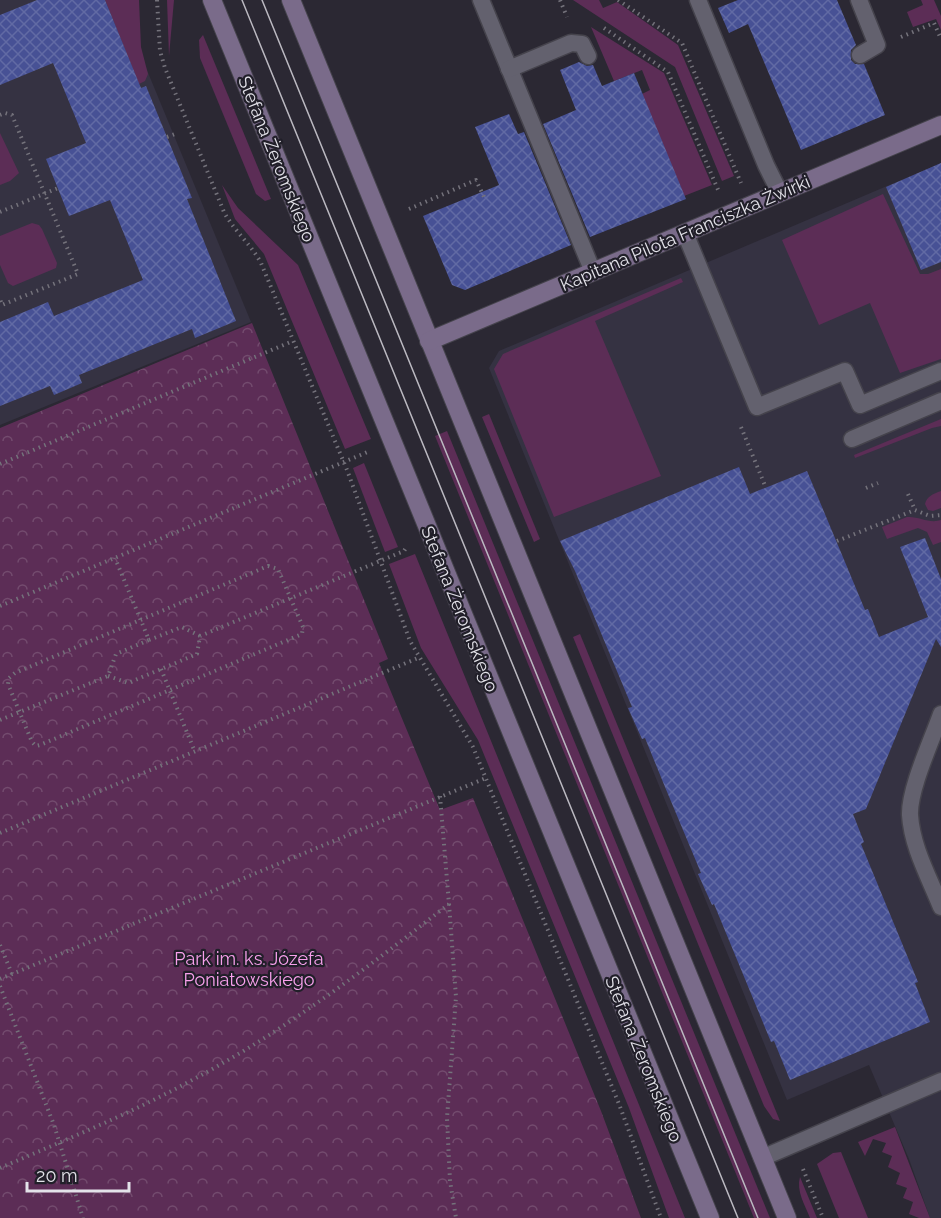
<svg xmlns="http://www.w3.org/2000/svg" width="941" height="1218" font-family="Raleway,sans-serif">
  <defs>
    <pattern id="park-crowns" width="20" height="18" patternUnits="userSpaceOnUse" patternTransform="scale(1.5)"><rect width="20" height="18" fill="#5c2d56"/><path d="M2 6a3 3 0 1 1 6 0M12 15a3 3 0 1 1 6 0" fill="none" stroke="#734b6e"/></pattern>
    <pattern id="building-cross-hatch" width="8" height="8" patternUnits="userSpaceOnUse" patternTransform="scale(1.5)"><rect width="8" height="8" fill="#475195"/><path d="M0 0l8 8M0 8l8-8" fill="none" stroke="#616aa4"/></pattern>
  </defs>
  <rect width="100%" height="100%" fill="#2b2833"/>
  <g fill="#353242">
    <path d="M0 0H118L251 322 0 425Z"/>
    <path d="M941 163V1218H930L909 1159 869 1065 787 1100 489 368 499 351Z"/>
  </g>
  <g fill="#5c2d56">
    <path d="M105 0H139L141 47 148 74 145 81 139 84Z"/>
    <path d="M167 0H174L169 56Z"/>
    <path d="M573 0H599L603 8 617 2 678 45 734 176 722 181 675 67Z"/>
    <path d="M921 0H934L941 16V30L936 19 913 27 907 12 923 5Z"/>
    <path d="M591 27 664 73 712 185 684 196 642 94 650 90 642 70 614 81Z"/>
    <path d="M203 35 271 199 265 201 256 194 200 58 199 40Z"/>
    <path d="M0 133 19 173 10 181 0 185Z"/>
    <path d="M222 185 238 208 298 265 371 439 345 449 264 254 235 219Z"/>
    <path d="M883 194 920 274H928L941 269V359L900 373 870 303 819 325 782 240Z"/>
    <path d="M32 223 39 225 42 229 57 263 56 268 13 286 8 283 0 265V236Z"/>
    <path d="M681 278 683 282 595 321 661 476 554 517 494 369 503 354Z"/>
    <path d="M489 414 540 539 534 542 482 417Z"/>
    <path d="M941 419V426L932 428 855 458 854 455Z"/>
    <path d="M447 431 770 1218H754L435 436Z"/>
    <path d="M364 463 398 547 385 552 353 468Z"/>
    <path d="M941 491V508L933 511 928 510 925 504C927 496 933 494 941 491Z"/>
    <path d="M907 517C919 516 929 524 941 520V542L933 545 927 532 918 528 887 539 882 527Z"/>
    <path d="M415 554 685 1218H669L629 1108 478 740 421 648 389 564Z"/>
    <path d="M580 634 780 1121 773 1119 764 1106 573 637Z"/>
    <path d="M895 1127 930 1218H919L909 1214 913 1202 903 1198 907 1188 896 1184 900 1173 888 1167 892 1156 882 1152 886 1143 873 1139 865 1156 858 1142Z"/>
    <path d="M841 1152 868 1218H839L817 1164 833 1153Z"/>
    <path d="M800 1177 817 1218H810C805 1205 796 1191 800 1177Z"/>
  </g>
  <path fill="url(#park-crowns)" d="M252 323 388 659 379 663 440 810 473 798 601 1111 641 1218H0V428Z"/>
  <g fill="url(#building-cross-hatch)">
    <path d="M37 0H105L141 88 146 86 192 198 187 199 236 321 195 338 192 329 79 375 82 383 54 395 50 386 0 406V322L48 302 54 316 143 280 110 200 69 216 46 159 86 143 53 63 0 85V15Z"/>
    <path d="M738 0H837L856 45 851 50V60L855 64H864L885 115 801 150 748 24 729 33 718 8Z"/>
    <path d="M579 62 587 66 593 65 602 86 634 73 686 199 590 237 543 124 576 110 560 70Z"/>
    <path d="M509 114 518 134 524 132 571 245 465 290 452 285 423 216 499 185 475 127Z"/>
    <path d="M941 163V262L921 270 886 187Z"/>
    <path d="M739 467 750 494 807 471 865 610 868 609 879 637 928 617 900 547 925 538 941 579V647L936 639 866 809 853 814 864 842 861 844 918 982 915 983 930 1022 790 1080 774 1041 771 1042 714 904 712 905 698 874 701 873 665 787 645 738 642 739 628 708 632 707 575 571 560 541Z"/>
  </g>
  <g fill="none" stroke-linecap="round" stroke-linejoin="round">
    <g stroke="#45434c" stroke-width="19">
      <g id="lane">
        <path d="M481 0 593 272"/>
        <path d="M698 0 766 165 780 193"/>
        <path d="M859 0 877 45 860 55"/>
        <path d="M509 69 571 43 582 44 588 56"/>
        <path d="M685 233 757 407 845 371 860 405 941 371"/>
        <path d="M852 439 941 401"/>
        <path d="M941 714C932 740 909 789 910 815 912 847 929 877 941 907"/>
        <path d="M762 1158 941 1081"/>
      </g>
    </g>
    <g stroke="#45434c" stroke-width="20">
      <g id="secondary">
        <path d="M212 0 710 1218"/>
        <path d="M291 0 787 1218"/>
        <path d="M429 341 941 125"/>
      </g>
    </g>
    <g stroke="#74727b" stroke-width="4" stroke-dasharray="1.5 4.5" stroke-linecap="butt">
      <path d="M157 0 160 51 165 68 224 212C234 231 251 244 261 263L347 470 410 641 473 747 619 1104 661 1218"/>
      <path d="M560 0 567 17"/>
      <path d="M618 0 682 43 741 183"/>
      <path d="M604 28 668 72 719 192"/>
      <path d="M901 37 934 23 941 39"/>
      <path d="M0 115 5 113 12 115 78 274 2 305 0 299"/>
      <path d="M167 137 178 133"/>
      <path d="M409 209 476 180 485 199"/>
      <path d="M0 212 58 188"/>
      <path d="M741 427 766 488"/>
      <path d="M0 464 293 341"/>
      <path d="M866 488 878 483"/>
      <path d="M908 494 915 510"/>
      <path d="M837 541 915 510 930 516 941 515"/>
      <path d="M268 566 278 569 303 627 302 634 40 745 36 746 32 742 8 684 9 678 15 673Z"/>
      <path d="M0 606 370 451"/>
      <path d="M149 640 182 627 200 636"/>
      <path d="M161 669 195 752"/>
      <path d="M108 676 128 683 197 654 200 636 404 551 407 546"/>
      <path d="M0 720 108 676 116 654 149 640 115 558"/>
      <path d="M0 833 418 658"/>
      <path d="M449 904 456 997 447 1118 450 1181 456 1218"/>
      <path d="M0 945 12 974"/>
      <path d="M0 979 486 778"/>
      <path d="M0 986 54 1125 83 1218"/>
      <path d="M0 1168C65 1140 132 1113 194 1079 285 1031 368 967 449 904L440 796"/>
      <path d="M803 1169 823 1218"/>
    </g>
    <use href="#lane" stroke="#63616e" stroke-width="16"/>
    <use href="#secondary" stroke="#7a6b8a" stroke-width="18"/>
    <g stroke="#bbb9c1" stroke-width="1.5">
      <path d="M242 0 738 1218"/>
      <path d="M262 0 758 1218"/>
    </g>
  </g>
  <g text-anchor="middle" dominant-baseline="central" stroke-width="4.5" stroke-linejoin="round" paint-order="stroke">
    <g font-size="18" fill="#e3e2e9" stroke="#211f29">
      <text transform="translate(277 159) rotate(68)">Stefana Żeromskiego</text>
      <text transform="translate(685 233) rotate(-23)">Kapitana Pilota Franciszka Żwirki</text>
      <text transform="translate(460 609) rotate(68)">Stefana Żeromskiego</text>
      <text transform="translate(644 1059) rotate(68)">Stefana Żeromskiego</text>
    </g>
    <g font-size="18" fill="#f8a0ec" stroke="#211f29">
      <text x="249" y="958">Park im. ks. Józefa<tspan x="249" dy="21">Poniatowskiego</tspan></text>
    </g>
  </g>
  <path d="M27 1182v9h102v-9" fill="none" stroke="#e3e2e9" stroke-width="3"/>
  <text x="36" y="1182" font-size="18" fill="#e3e2e9" stroke="#211f29" stroke-width="4.5" paint-order="stroke">20 m</text>
</svg>
